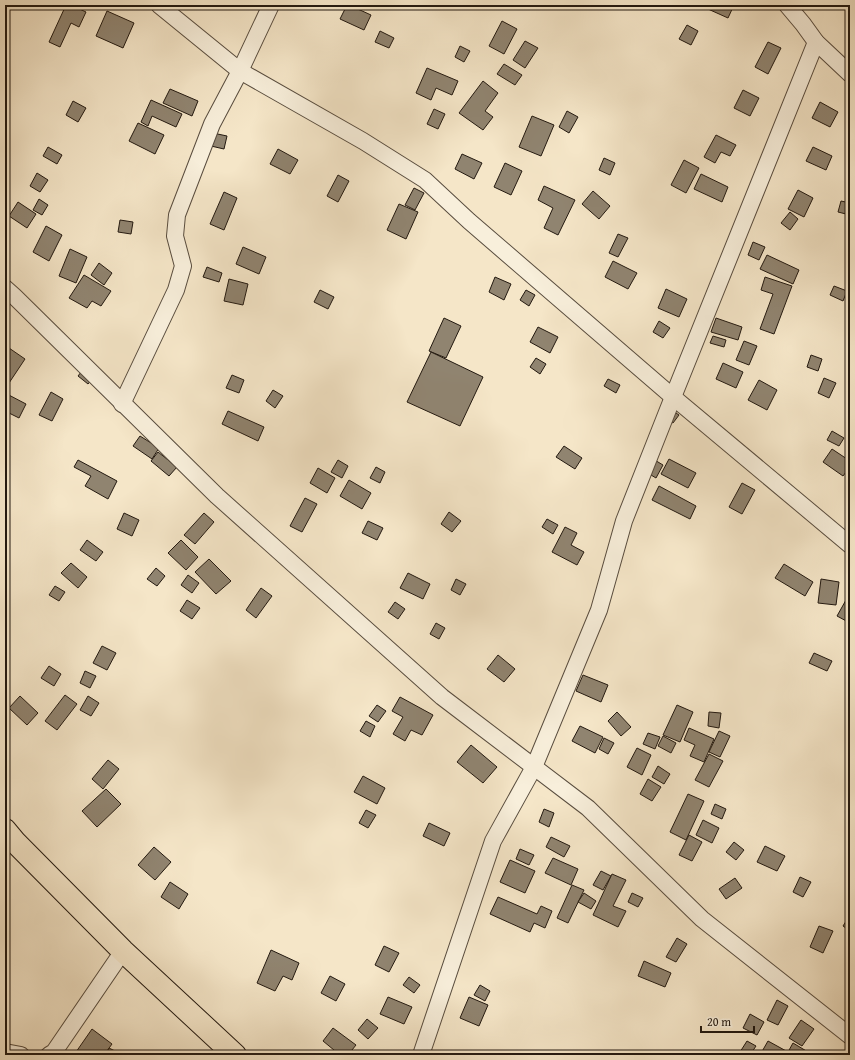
<svg xmlns="http://www.w3.org/2000/svg" width="855" height="1060" font-family="'Gentium Book Plus',serif">
  <rect width="100%" height="100%" fill="#f5e6c8"/>
  <filter id="stains"><feTurbulence type="fractalNoise" baseFrequency=".005" numOctaves="4"/><feColorMatrix values="0 0 0 0 .2 0 0 0 0 .09 0 0 0 0 .02 0 0 0 .5 -.17"/></filter>
  <radialGradient id="worn" r=".72"><stop offset=".6" stop-color="#630" stop-opacity="0"/><stop offset="1" stop-color="#630" stop-opacity=".3"/></radialGradient>
  <g fill="#908470" stroke="#231910">
    <path d="M66 5H71L86 12 79 27 71 23 60 47 49 42Z"/>
    <path d="M347 5H349L371 15 364 30 340 19Z"/>
    <path d="M709 5H734L728 18 708 9Z"/>
    <path d="M107 11 134 23 123 48 96 36Z"/>
    <path d="M502 21 517 29 504 54 489 46Z"/>
    <path d="M687 25 698 31 691 45 679 39Z"/>
    <path d="M380 31 394 38 389 48 375 42Z"/>
    <path d="M525 41 538 48 525 68 513 60Z"/>
    <path d="M768 42 781 48 768 74 755 67Z"/>
    <path d="M460 46 470 51 464 62 455 57Z"/>
    <path d="M504 64 522 75 515 85 497 74Z"/>
    <path d="M427 68 458 81 452 95 436 88 431 100 416 93Z"/>
    <path d="M483 81 498 93 485 111 493 117 483 130 459 113Z"/>
    <path d="M170 89 198 101 192 116 163 103Z"/>
    <path d="M743 90 759 98 750 116 734 108Z"/>
    <path d="M151 100 182 114 176 127 152 116 148 126 141 122Z"/>
    <path d="M73 101 86 108 78 122 66 115Z"/>
    <path d="M820 102 838 112 830 127 812 118Z"/>
    <path d="M434 109 445 114 438 129 427 124Z"/>
    <path d="M567 111 578 117 569 133 559 127Z"/>
    <path d="M532 116 554 125 541 156 519 147Z"/>
    <path d="M138 123 164 135 155 154 129 141Z"/>
    <path d="M213 133 227 136 224 149 211 146Z"/>
    <path d="M716 135 736 145 730 156 721 152 715 163 704 157Z"/>
    <path d="M48 147 62 155 57 164 43 156Z"/>
    <path d="M813 147 832 156 826 170 806 161Z"/>
    <path d="M278 149 298 160 290 174 270 164Z"/>
    <path d="M462 154 482 163 474 179 455 169Z"/>
    <path d="M604 158 615 163 610 175 599 170Z"/>
    <path d="M684 160 699 168 686 193 671 185Z"/>
    <path d="M505 163 522 171 511 195 494 187Z"/>
    <path d="M37 173 48 180 40 192 30 186Z"/>
    <path d="M701 174 728 187 722 202 694 189Z"/>
    <path d="M338 175 349 181 338 202 327 196Z"/>
    <path d="M544 186 575 200 558 235 544 228 553 208 538 200Z"/>
    <path d="M414 188 424 193 415 210 405 205Z"/>
    <path d="M798 190 813 198 804 217 788 209Z"/>
    <path d="M593 191 610 206 599 219 582 204Z"/>
    <path d="M224 192 237 198 224 230 210 224Z"/>
    <path d="M39 199 48 205 42 215 33 210Z"/>
    <path d="M841 201 850 203V215L838 212Z"/>
    <path d="M18 202 36 214 27 228 9 216Z"/>
    <path d="M399 204 418 212 406 239 387 230Z"/>
    <path d="M790 212 798 219 790 230 781 223Z"/>
    <path d="M120 220 133 222 131 234 118 232Z"/>
    <path d="M46 226 62 235 49 261 33 252Z"/>
    <path d="M618 234 628 238 618 257 609 253Z"/>
    <path d="M753 242 765 247 759 260 748 255Z"/>
    <path d="M243 247 266 257 259 274 236 264Z"/>
    <path d="M70 249 87 257 76 283 59 276Z"/>
    <path d="M767 255 799 270 793 284 760 269Z"/>
    <path d="M613 261 637 273 628 289 605 277Z"/>
    <path d="M99 263 112 273 104 285 91 275Z"/>
    <path d="M207 267 222 273 219 282 203 277Z"/>
    <path d="M84 275 111 291 101 306 92 301 87 308 69 298Z"/>
    <path d="M495 277 511 284 504 300 489 292Z"/>
    <path d="M765 277 792 286 774 334 760 329 773 294 761 290Z"/>
    <path d="M229 279 248 284 243 305 224 301Z"/>
    <path d="M834 286 847 291 843 301 830 295Z"/>
    <path d="M666 289 687 299 679 317 658 308Z"/>
    <path d="M320 290 334 297 328 309 314 302Z"/>
    <path d="M526 290 535 295 529 306 520 300Z"/>
    <path d="M444 318 461 326 446 358 429 351Z"/>
    <path d="M716 318 742 327 738 340 711 332Z"/>
    <path d="M659 321 670 328 663 338 653 332Z"/>
    <path d="M538 327 558 337 550 353 530 342Z"/>
    <path d="M713 336 726 340 724 347 710 343Z"/>
    <path d="M744 341 757 346 749 365 736 360Z"/>
    <path d="M9 348 25 359 9 383 5 380V354Z"/>
    <path d="M431 352 483 377 460 426 407 402Z"/>
    <path d="M811 355 822 359 818 371 807 367Z"/>
    <path d="M536 358 546 364 540 374 530 367Z"/>
    <path d="M723 363 743 372 736 388 716 379Z"/>
    <path d="M85 367 95 376 88 384 78 376Z"/>
    <path d="M232 375 244 380 239 393 226 388Z"/>
    <path d="M824 378 836 383 829 398 818 393Z"/>
    <path d="M608 379 620 385 616 393 604 386Z"/>
    <path d="M759 380 777 390 767 410 748 400Z"/>
    <path d="M273 390 283 396 275 408 266 401Z"/>
    <path d="M51 392 63 399 52 421 39 415Z"/>
    <path d="M5 393 26 404 19 418 5 411Z"/>
    <path d="M670 409 679 415 673 423 665 418Z"/>
    <path d="M228 411 264 427 258 441 222 424Z"/>
    <path d="M832 431 844 438 839 446 827 440Z"/>
    <path d="M140 436 159 448 152 459 133 446Z"/>
    <path d="M564 446 582 458 575 469 556 457Z"/>
    <path d="M832 449 850 461V467L843 476 823 462Z"/>
    <path d="M158 452 177 467 169 476 151 461Z"/>
    <path d="M653 459 663 465 656 478 646 472Z"/>
    <path d="M669 459 696 473 688 488 661 474Z"/>
    <path d="M78 460 117 481 108 499 85 486 91 476 74 467Z"/>
    <path d="M338 460 348 466 342 478 331 472Z"/>
    <path d="M376 467 385 472 380 483 370 478Z"/>
    <path d="M318 468 335 478 327 493 310 483Z"/>
    <path d="M349 480 371 493 362 509 340 496Z"/>
    <path d="M742 483 755 490 742 514 729 507Z"/>
    <path d="M659 486 696 506 690 519 652 500Z"/>
    <path d="M305 498 317 504 302 532 290 526Z"/>
    <path d="M449 512 461 521 452 532 441 524Z"/>
    <path d="M124 513 139 520 132 536 117 529Z"/>
    <path d="M204 513 214 522 195 544 184 535Z"/>
    <path d="M547 519 558 525 553 534 542 527Z"/>
    <path d="M368 521 383 528 377 540 362 533Z"/>
    <path d="M565 527 577 533 571 545 584 552 577 565 552 552Z"/>
    <path d="M87 540 103 552 96 561 80 550Z"/>
    <path d="M181 540 198 557 186 570 168 553Z"/>
    <path d="M209 559 231 581 216 594 195 572Z"/>
    <path d="M71 563 87 577 78 588 61 573Z"/>
    <path d="M784 564 813 582 805 596 775 578Z"/>
    <path d="M156 568 165 576 157 586 147 579Z"/>
    <path d="M408 573 430 584 423 599 400 588Z"/>
    <path d="M188 575 199 583 192 593 181 585Z"/>
    <path d="M456 579 466 584 460 595 451 590Z"/>
    <path d="M821 579 839 582 836 605 818 603Z"/>
    <path d="M55 586 65 592 59 601 49 595Z"/>
    <path d="M261 588 272 596 256 618 246 610Z"/>
    <path d="M187 600 200 608 192 619 180 611Z"/>
    <path d="M846 600 850 603V623L837 616Z"/>
    <path d="M395 602 405 609 398 619 388 612Z"/>
    <path d="M436 623 445 628 439 639 430 634Z"/>
    <path d="M102 646 116 653 107 670 93 663Z"/>
    <path d="M814 653 832 661 827 671 809 663Z"/>
    <path d="M498 655 515 669 504 682 487 669Z"/>
    <path d="M49 666 61 674 54 686 41 678Z"/>
    <path d="M85 671 96 676 90 688 80 683Z"/>
    <path d="M583 675 608 685 601 702 576 691Z"/>
    <path d="M65 695 77 704 57 730 45 721Z"/>
    <path d="M20 696 38 713 27 725 9 708Z"/>
    <path d="M88 696 99 703 91 716 80 710Z"/>
    <path d="M400 697 433 715 422 735 411 730 405 741 393 734 403 717 392 711Z"/>
    <path d="M377 705 386 711 378 722 369 716Z"/>
    <path d="M677 705 693 712 680 742 663 735Z"/>
    <path d="M617 712 631 727 621 736 608 721Z"/>
    <path d="M709 712 721 713 719 728 708 726Z"/>
    <path d="M366 721 375 726 370 737 360 731Z"/>
    <path d="M580 726 603 737 595 753 572 741Z"/>
    <path d="M689 728 714 739 704 762 690 756 695 745 684 740Z"/>
    <path d="M719 731 730 736 720 757 709 752Z"/>
    <path d="M648 733 660 737 655 749 643 744Z"/>
    <path d="M663 736 676 743 671 753 658 746Z"/>
    <path d="M604 738 614 743 608 754 599 749Z"/>
    <path d="M471 745 497 767 483 783 457 762Z"/>
    <path d="M637 748 651 755 642 775 627 767Z"/>
    <path d="M709 754 723 761 709 787 695 780Z"/>
    <path d="M108 760 119 769 103 789 92 779Z"/>
    <path d="M658 766 670 774 664 784 652 777Z"/>
    <path d="M363 776 385 788 377 804 354 792Z"/>
    <path d="M648 779 661 787 652 801 640 794Z"/>
    <path d="M106 789 121 804 97 827 82 811Z"/>
    <path d="M688 794 704 801 686 840 670 832Z"/>
    <path d="M715 804 726 809 722 819 711 814Z"/>
    <path d="M544 809 554 813 549 827 539 822Z"/>
    <path d="M366 810 376 815 368 828 359 823Z"/>
    <path d="M703 820 719 828 712 843 696 835Z"/>
    <path d="M429 823 450 833 444 846 423 836Z"/>
    <path d="M689 835 702 842 692 861 679 855Z"/>
    <path d="M551 837 570 846 564 857 546 847Z"/>
    <path d="M734 842 744 850 736 860 726 852Z"/>
    <path d="M765 846 785 856 777 871 757 862Z"/>
    <path d="M154 847 171 862 155 880 138 865Z"/>
    <path d="M520 849 534 855 529 865 516 859Z"/>
    <path d="M553 858 578 869 571 885 545 873Z"/>
    <path d="M510 860 535 871 525 893 500 882Z"/>
    <path d="M601 871 611 876 603 890 593 885Z"/>
    <path d="M612 874 626 880 613 906 626 911 618 927 593 915Z"/>
    <path d="M800 877 811 882 803 897 793 892Z"/>
    <path d="M735 878 742 888 726 899 719 889Z"/>
    <path d="M170 882 188 894 179 909 161 897Z"/>
    <path d="M572 885 584 890 568 923 557 918Z"/>
    <path d="M584 893 596 901 591 909 578 902Z"/>
    <path d="M632 893 643 898 638 907 628 902Z"/>
    <path d="M498 897 537 914 541 906 552 911 545 928 534 923 530 932 490 914Z"/>
    <path d="M850 915V931L843 926Z"/>
    <path d="M819 926 833 931 823 953 810 947Z"/>
    <path d="M677 938 687 944 676 962 666 957Z"/>
    <path d="M384 946 399 953 389 972 375 965Z"/>
    <path d="M271 950 299 963 292 980 283 976 275 991 257 983Z"/>
    <path d="M644 961 671 973 665 987 638 976Z"/>
    <path d="M330 976 345 984 336 1001 321 993Z"/>
    <path d="M409 977 420 985 414 993 403 985Z"/>
    <path d="M480 985 490 991 485 1001 474 995Z"/>
    <path d="M388 997 412 1007 404 1024 380 1014Z"/>
    <path d="M469 997 488 1005 479 1026 460 1018Z"/>
    <path d="M777 1000 788 1006 778 1025 767 1020Z"/>
    <path d="M750 1014 764 1022 757 1035 743 1028Z"/>
    <path d="M367 1019 378 1028 368 1039 358 1030Z"/>
    <path d="M801 1020 814 1029 802 1046 789 1038Z"/>
    <path d="M333 1028 356 1045 348 1055H340L323 1041Z"/>
    <path d="M92 1029 112 1044 104 1055H80L76 1052Z"/>
    <path d="M747 1041 756 1046 750 1055H744L740 1052Z"/>
    <path d="M768 1041 788 1052 793 1043 813 1055H760Z"/>
    <path d="M109 1048 123 1055H106Z"/>
  </g>
  <g fill="none" stroke-linecap="round" stroke-linejoin="round">
    <g stroke="#584c3e" stroke-width="18">
      <g id="street">
        <path d="M159 5 240 71 363 141 425 180 469 221 673 397 850 545"/>
        <path d="M787 5 803 24 816 42 850 74"/>
        <path d="M5 288 14 296 217 496 442 697 588 808 702 919 850 1036"/>
        <path d="M122 404 176 290 183 266 175 236 177 215 212 124 240 71 271 5"/>
        <path d="M5 1052 21 1055"/>
        <path d="M49 1055 54 1052 123 951"/>
        <path d="M421 1055 493 841 534 767 599 610 624 521 673 397 816 42"/>
      </g>
    </g>
    <g stroke="#231910" stroke-width="24">
      <path id="primary" d="M5 830 15 842 123 951 235 1055"/>
    </g>
    <use href="#street" stroke="#f8efdb" stroke-width="16"/>
    <use href="#primary" stroke="#f5e6c8" stroke-width="22"/>
  </g>
  <rect width="855" height="1060" fill="none" stroke="#f5e6c8" stroke-width="20"/>
  <rect x="6" y="6" width="843" height="1048" fill="none" stroke="#231910" stroke-width="2"/>
  <rect x="10" y="10" width="835" height="1040" fill="none" stroke="#231910"/>
  <path d="M701 1026v6h53v-6" fill="none" stroke="#231910" stroke-width="2"/>
  <text x="707" y="1026" font-size="12" fill="#231910" stroke="#f8efdb" stroke-width="3" paint-order="stroke">20 m</text>
  <rect width="100%" height="100%" filter="url(#stains)"/>
  <rect width="100%" height="100%" fill="url(#worn)"/>
</svg>
